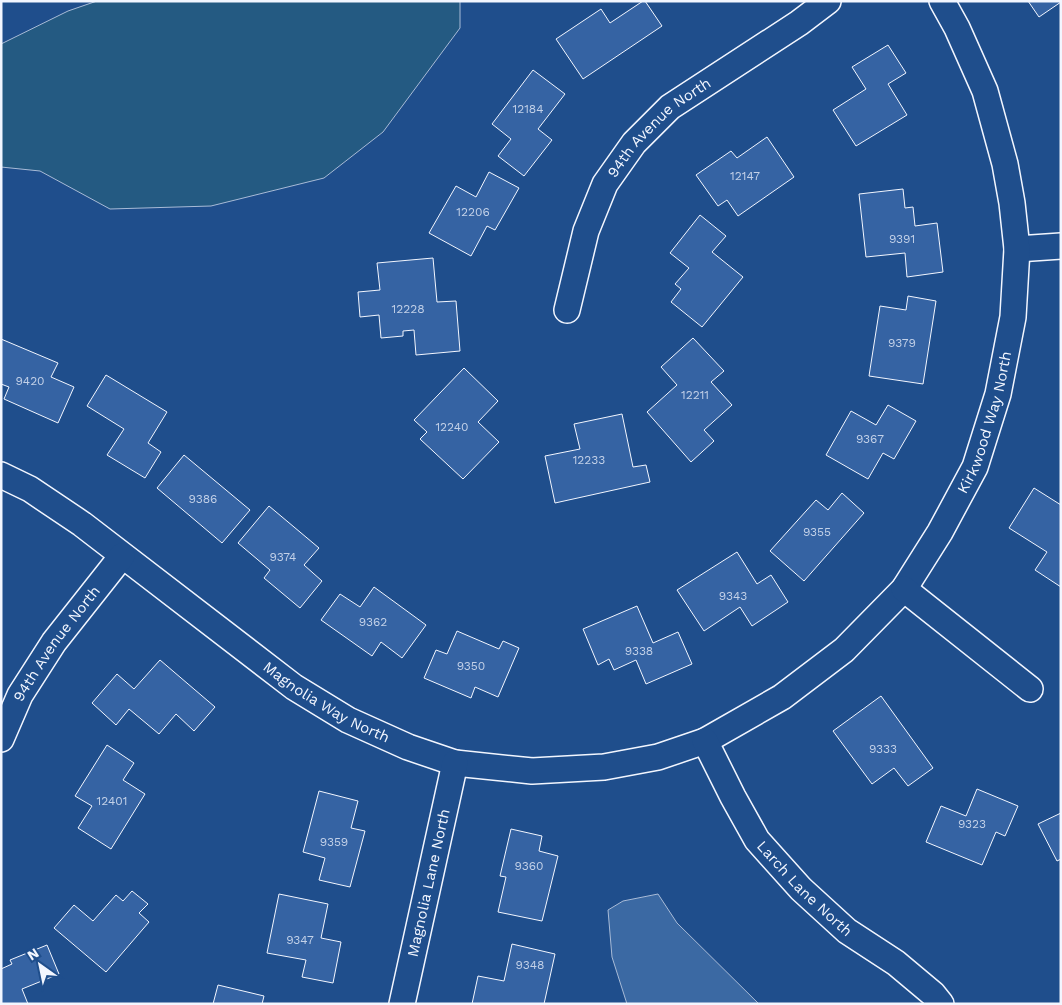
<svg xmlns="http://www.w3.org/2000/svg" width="1062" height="1005" font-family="'Work Sans',sans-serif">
  <rect width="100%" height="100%" fill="#1f4e8c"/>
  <path fill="#245a82" stroke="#a8bbd7" d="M97 1H460V28L383 132 324 178 211 206 110 209 40 171 1 167V44L68 11Z"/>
  <path fill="#3b69a3" stroke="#a8bbd7" d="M658 894 677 923 759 1004H627L612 957 608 910 623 901Z"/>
  <g fill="#3563a3" stroke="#f2f6ff">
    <path d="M643 1H645L662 26 583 79 556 39 601 9 610 23Z"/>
    <path d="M1028 1H1061V2L1039 17Z"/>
    <path d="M888 45 906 73 888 84 907 115 856 146 833 110 866 89 852 67Z"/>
    <path d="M533 70 565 94 538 129 552 140 524 176 498 156 511 139 492 124Z"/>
    <path d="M767 137 794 177 738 216 727 200 718 206 696 175 731 151 737 158Z"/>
    <path d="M489 172 519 188 495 230 487 226 471 256 429 233 456 186 476 197Z"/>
    <path d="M903 189 905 208 913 207 915 226 937 223 943 272 907 277 905 253 866 257 859 194Z"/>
    <path d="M700 215 726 236 712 252 743 277 702 327 671 302 681 289 675 284 689 268 670 253Z"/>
    <path d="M433 258 437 302 456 301 460 351 416 355 414 330 403 331V336L381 338 379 315 360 317 358 292 380 290 377 263Z"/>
    <path d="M908 296 936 301 923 384 869 376 880 306 906 310Z"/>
    <path d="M693 338 724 371 711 382 732 405 704 430 714 441 691 462 647 412 677 385 661 367Z"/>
    <path d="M1 339 58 363 51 377 74 387 58 423 4 399 9 387 1 384Z"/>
    <path d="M464 368 498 401 478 422 499 442 463 479 420 439 427 432 414 420Z"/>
    <path d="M106 375 167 412 148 443 161 452 145 478 107 455 124 429 87 406Z"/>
    <path d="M888 405 916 421 894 459 883 453 868 479 826 455 851 411 876 425Z"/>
    <path d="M622 414 633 467 646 465 650 482 555 503 545 456 580 449 574 424Z"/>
    <path d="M184 455 250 510 222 543 157 488Z"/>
    <path d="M1034 488 1061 505V587L1035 570 1047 552 1009 528Z"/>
    <path d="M842 493 864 513 804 581 770 551 816 500 828 510Z"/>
    <path d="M269 506 319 548 304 565 322 581 300 608 264 578 270 570 238 543Z"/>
    <path d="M737 552 757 584 771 575 788 602 752 626 740 607 704 631 677 590Z"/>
    <path d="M374 587 426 625 402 658 381 642 372 656 321 620 340 594 360 607Z"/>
    <path d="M637 606 653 643 678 632 692 664 646 684 636 660 614 670 609 659 598 665 583 629Z"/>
    <path d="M457 631 499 649 503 641 519 648 498 697 475 687 471 698 424 678 436 650 447 654Z"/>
    <path d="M160 660 215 707 194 731 176 714 159 734 129 709 116 725 92 703 117 674 134 689Z"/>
    <path d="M881 696 933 768 908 786 894 768 872 784 833 731Z"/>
    <path d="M107 745 134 763 123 780 145 794 111 849 78 828 92 806 75 796Z"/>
    <path d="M977 789 1018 806 1005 836 996 832 982 865 926 842 941 806 966 816Z"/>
    <path d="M319 791 358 801 351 828 365 831 350 887 319 880 325 858 303 852Z"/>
    <path d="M1061 813V859L1057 861 1038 824Z"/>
    <path d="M511 829 542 836 539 851 558 856 542 921 498 912 506 877 500 876Z"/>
    <path d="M132 891 148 904 139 913 149 922 106 972 54 928 74 905 93 921 116 895 123 901Z"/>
    <path d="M279 894 328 904 321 938 341 942 333 983 302 977 306 960 267 953Z"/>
    <path d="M512 944 555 954 544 1004H472L478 976 504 981Z"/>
    <path d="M47 945 59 974 22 989 28 1004H1V969L12 964 10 960Z"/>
    <path d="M218 985 264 996 262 1004H213Z"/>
  </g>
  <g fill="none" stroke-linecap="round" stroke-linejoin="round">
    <g stroke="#f2f6ff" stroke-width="28">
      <g id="minor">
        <path d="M1017 249 1061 246"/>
        <path id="s1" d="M567 310 586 231 605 184 634 143 670 107 799 23 828 1"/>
        <path id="s2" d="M1 475 30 489 82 524 294 687 348 720 408 747 455 763 532 771 604 767 658 757 705 741 782 697 844 650 904 589 940 532 975 467 998 394 1013 317 1017 249 1012 203 1005 164 985 91 957 28 942 1"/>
        <path d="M904 589 1030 689"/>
        <path id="s3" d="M1 739 20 695 54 642 122 556"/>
        <path id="s4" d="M705 741 733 797 757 840 801 889 847 931 896 963 933 994 941 1004"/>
        <path id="s5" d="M402 1004 455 763"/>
      </g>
    </g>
    <use href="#minor" stroke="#1f4e8c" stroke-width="25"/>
  </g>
  <g text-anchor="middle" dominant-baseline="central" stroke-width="4" stroke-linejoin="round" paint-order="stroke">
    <g font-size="12" fill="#c3d1e8">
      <text x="528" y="109">12184</text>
      <text x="745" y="176">12147</text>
      <text x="473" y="212">12206</text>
      <text x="902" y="239">9391</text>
      <text x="408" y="309">12228</text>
      <text x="902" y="343">9379</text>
      <text x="30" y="381">9420</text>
      <text x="695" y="395">12211</text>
      <text x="452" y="427">12240</text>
      <text x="870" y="439">9367</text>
      <text x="589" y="460">12233</text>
      <text x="203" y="499">9386</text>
      <text x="817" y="532">9355</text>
      <text x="283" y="557">9374</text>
      <text x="733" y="596">9343</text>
      <text x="373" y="622">9362</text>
      <text x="639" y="651">9338</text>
      <text x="471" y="666">9350</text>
      <text x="883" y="749">9333</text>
      <text x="112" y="801">12401</text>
      <text x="972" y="824">9323</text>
      <text x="334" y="842">9359</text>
      <text x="529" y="866">9360</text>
      <text x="300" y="940">9347</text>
      <text x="530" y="965">9348</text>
    </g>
    <g font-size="15" fill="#f2f6ff" stroke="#1f4e8c">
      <text stroke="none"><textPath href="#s1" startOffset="211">94th Avenue North</textPath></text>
      <text stroke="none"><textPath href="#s2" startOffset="1234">Kirkwood Way North</textPath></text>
      <text stroke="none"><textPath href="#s3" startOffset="111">94th Avenue North</textPath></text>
      <text stroke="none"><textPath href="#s2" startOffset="398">Magnolia Way North</textPath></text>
      <text stroke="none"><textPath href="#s5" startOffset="124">Magnolia Lane North</textPath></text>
      <text stroke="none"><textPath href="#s4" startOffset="180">Larch Lane North</textPath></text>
    </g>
  </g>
  <rect width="1062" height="1005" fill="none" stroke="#f2f6ff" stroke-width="5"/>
  <g transform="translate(40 965) rotate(327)" stroke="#1f4e8c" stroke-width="4" paint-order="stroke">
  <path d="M0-4L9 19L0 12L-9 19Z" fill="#f2f6ff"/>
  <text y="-8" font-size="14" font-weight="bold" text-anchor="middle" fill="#f2f6ff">N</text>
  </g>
</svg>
